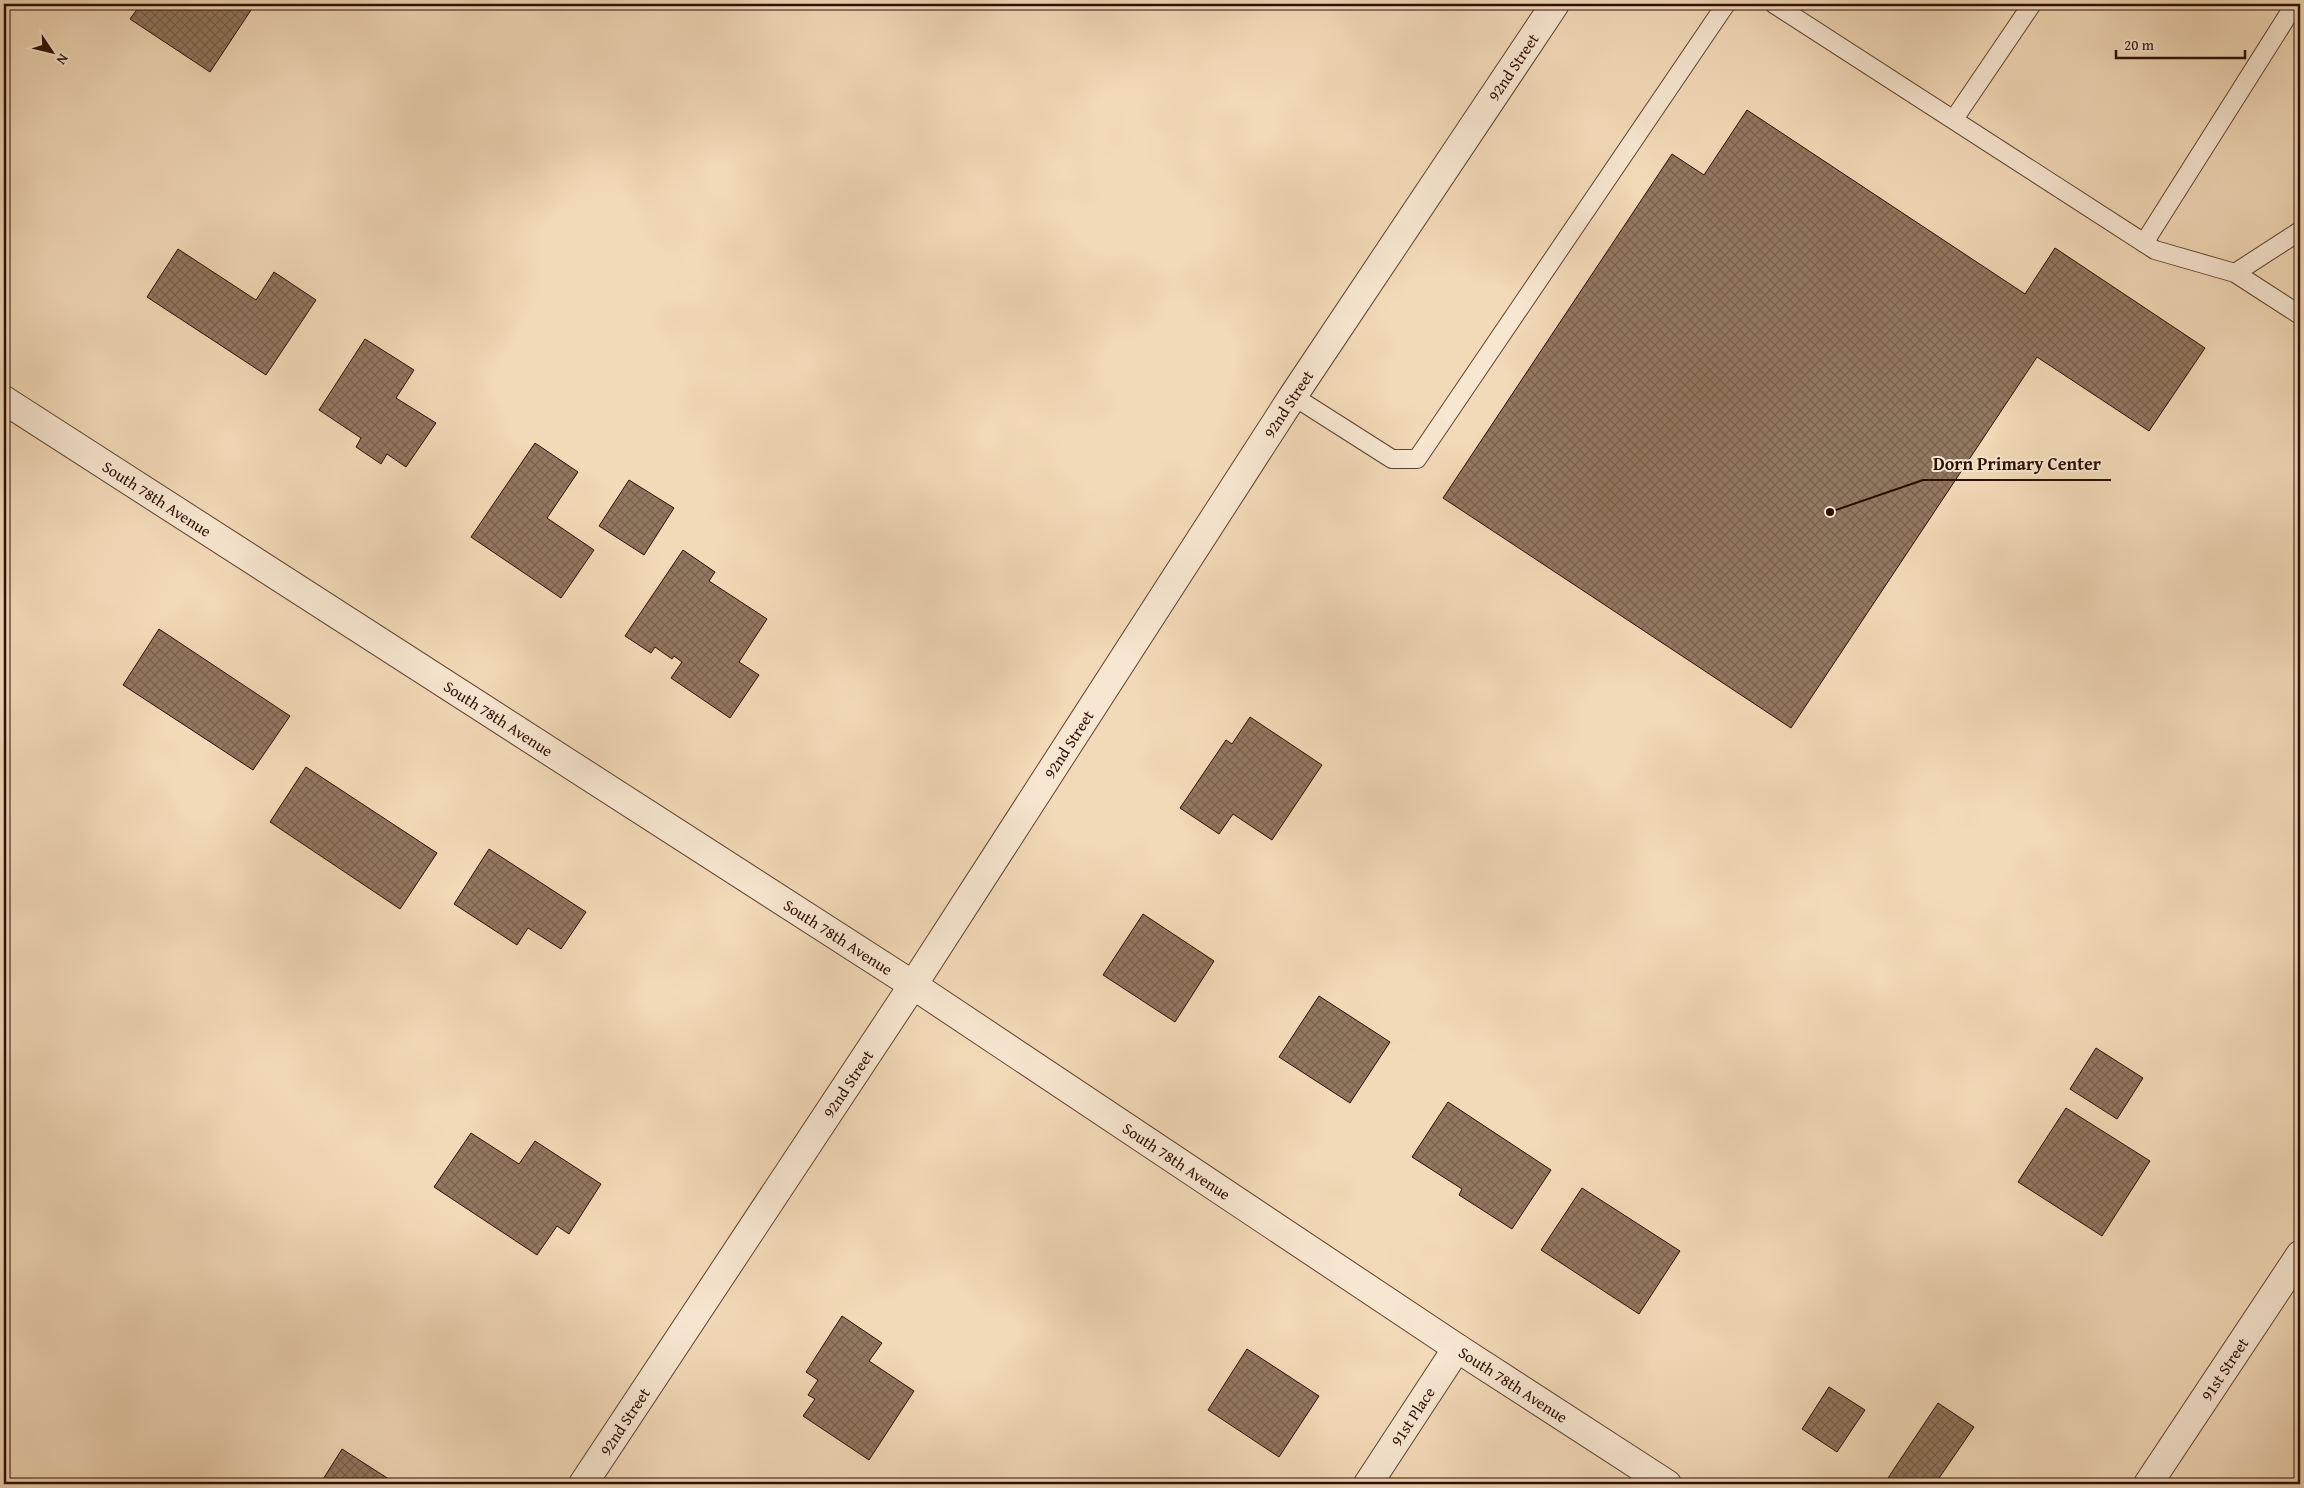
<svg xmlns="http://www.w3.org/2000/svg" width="2304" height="1488" font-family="'Gentium Book Plus',serif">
  <defs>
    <pattern id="building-cross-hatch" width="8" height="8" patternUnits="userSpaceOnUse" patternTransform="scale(1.25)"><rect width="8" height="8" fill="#937860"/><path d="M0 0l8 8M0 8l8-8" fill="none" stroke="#78614d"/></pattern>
  </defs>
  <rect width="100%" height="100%" fill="#f2d9b7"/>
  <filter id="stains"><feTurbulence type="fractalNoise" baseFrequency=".004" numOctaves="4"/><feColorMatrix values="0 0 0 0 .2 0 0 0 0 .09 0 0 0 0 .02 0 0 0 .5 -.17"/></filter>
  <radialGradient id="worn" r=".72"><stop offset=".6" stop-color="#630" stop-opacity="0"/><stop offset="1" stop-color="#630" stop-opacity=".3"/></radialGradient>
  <g fill="url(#building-cross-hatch)" stroke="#2d0f02">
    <path d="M141 4H255L210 72 130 19Z"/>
    <path d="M1747 110 2025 294 2055 248 2205 348 2149 431 2037 357 1791 728 1443 498 1672 154 1704 175Z"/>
    <path d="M178 249 256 300 274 272 316 300 266 375 147 297Z"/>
    <path d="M365 339 414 370 396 398 436 423 406 467 387 454 381 464 356 447 361 438 319 410Z"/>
    <path d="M535 443 578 472 547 518 594 550 561 598 471 537Z"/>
    <path d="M629 480 674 508 644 555 599 526Z"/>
    <path d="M683 550 715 572 709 581 767 619 739 662 759 675 730 718 671 678 682 662 674 656 672 659 655 647 651 653 625 636Z"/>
    <path d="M159 629 290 716 253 770 123 685Z"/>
    <path d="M1250 717 1322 765 1272 840 1233 814 1219 834 1180 808 1226 740 1232 744Z"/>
    <path d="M306 767 437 853 400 909 270 822Z"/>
    <path d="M489 849 586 912 561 949 528 928 517 945 454 904Z"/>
    <path d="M1143 914 1214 961 1175 1022 1103 975Z"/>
    <path d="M1319 996 1390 1042 1350 1103 1279 1057Z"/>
    <path d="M2096 1048 2143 1078 2117 1119 2070 1089Z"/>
    <path d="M1448 1102 1551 1170 1512 1229 1459 1195 1462 1189 1412 1157Z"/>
    <path d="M2066 1108 2150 1161 2102 1236 2018 1182Z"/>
    <path d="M471 1133 519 1164 535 1141 601 1184 569 1234 557 1226 537 1255 434 1187Z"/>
    <path d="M1582 1188 1680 1251 1639 1314 1541 1250Z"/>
    <path d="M842 1316 882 1343 869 1361 914 1391 869 1460 803 1416 815 1399 808 1395 818 1380 806 1372Z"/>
    <path d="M1247 1349 1319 1396 1279 1457 1208 1410Z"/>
    <path d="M1829 1387 1865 1410 1837 1452 1802 1429Z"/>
    <path d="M1938 1403 1974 1427 1935 1484H1884Z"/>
    <path d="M342 1449 395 1483V1484H320Z"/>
  </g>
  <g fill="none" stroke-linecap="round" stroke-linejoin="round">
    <g stroke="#5e422f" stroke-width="20">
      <g id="lane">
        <path d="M1774 4 2155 250 2235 273 2300 315"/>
        <path d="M1954 119 2032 4"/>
        <path d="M2144 243 2295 4"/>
        <path d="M2235 273 2300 231"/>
        <path d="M1293 396 1392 459H1417L1726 4"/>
      </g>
    </g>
    <g stroke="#5e422f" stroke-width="30">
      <g id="street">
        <path id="s1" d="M4 400 913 985 1457 1348 1667 1484"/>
        <path id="s2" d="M583 1484 913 985 1293 396 1555 4"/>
        <path id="s3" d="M1368 1484 1457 1348"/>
        <path id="s4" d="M2148 1484 2300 1255"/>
      </g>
    </g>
    <use href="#lane" stroke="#f7e6d0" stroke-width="18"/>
    <use href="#street" stroke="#f7e6d0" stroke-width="28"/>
  </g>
  <g text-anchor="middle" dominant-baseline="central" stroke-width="4" stroke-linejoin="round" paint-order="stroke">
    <g font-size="16" fill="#2d0f02" stroke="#f7e6d0">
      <text stroke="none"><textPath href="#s2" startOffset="1695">92nd Street</textPath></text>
      <text stroke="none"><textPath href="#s2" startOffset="1290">92nd Street</textPath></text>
      <text stroke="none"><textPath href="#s1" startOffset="182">South 78th Avenue</textPath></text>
      <text stroke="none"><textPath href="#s1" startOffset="588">South 78th Avenue</textPath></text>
      <text stroke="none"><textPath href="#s2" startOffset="885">92nd Street</textPath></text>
      <text stroke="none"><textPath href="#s1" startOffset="992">South 78th Avenue</textPath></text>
      <text stroke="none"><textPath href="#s2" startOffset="480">92nd Street</textPath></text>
      <text stroke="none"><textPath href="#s1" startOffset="1398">South 78th Avenue</textPath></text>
      <text stroke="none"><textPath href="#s4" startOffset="138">91st Street</textPath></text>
      <text stroke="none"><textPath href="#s1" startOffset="1802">South 78th Avenue</textPath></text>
      <text stroke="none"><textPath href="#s3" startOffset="81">91st Place</textPath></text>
      <text stroke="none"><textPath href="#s2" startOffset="75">92nd Street</textPath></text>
    </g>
  </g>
  <path fill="none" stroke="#2d0f02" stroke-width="2" d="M1830 512L1923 480H2111"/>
  <circle fill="#2d0f02" stroke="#f7e6d0" stroke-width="2" cx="1830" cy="512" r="5"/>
  <g font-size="18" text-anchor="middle" font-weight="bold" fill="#2d0f02" stroke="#f7e6d0" stroke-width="4" stroke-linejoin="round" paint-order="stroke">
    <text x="2017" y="470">Dorn Primary Center</text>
  </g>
  <rect width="2304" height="1488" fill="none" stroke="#f2d9b7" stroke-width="20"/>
  <rect x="5" y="5" width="2294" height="1478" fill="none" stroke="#2d0f02" stroke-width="2.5"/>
  <rect x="10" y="10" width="2284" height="1468" fill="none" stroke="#2d0f02"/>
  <g transform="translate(52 52) rotate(125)" stroke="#f7e6d0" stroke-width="4" paint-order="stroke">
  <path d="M0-4L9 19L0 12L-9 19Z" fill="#2d0f02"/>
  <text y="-8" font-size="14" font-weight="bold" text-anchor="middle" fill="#2d0f02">N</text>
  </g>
  <path d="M2116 50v8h129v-8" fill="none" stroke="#2d0f02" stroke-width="2.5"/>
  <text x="2124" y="50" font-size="15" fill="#2d0f02" stroke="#f7e6d0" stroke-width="4" paint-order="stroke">20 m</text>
  <rect width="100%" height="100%" filter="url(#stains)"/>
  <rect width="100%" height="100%" fill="url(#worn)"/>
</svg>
